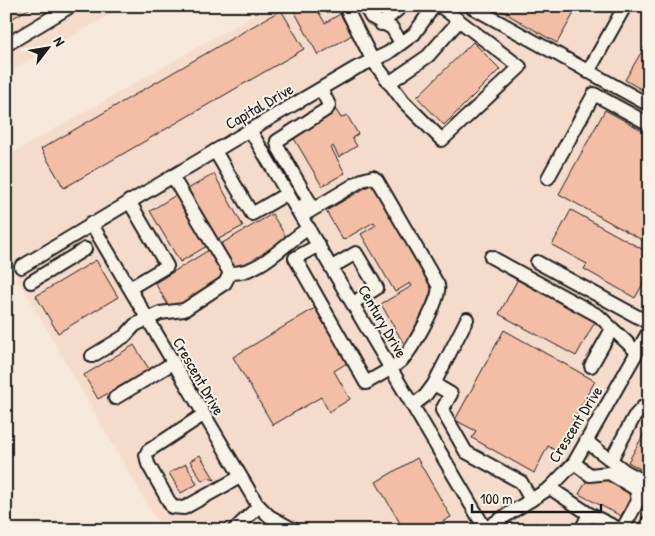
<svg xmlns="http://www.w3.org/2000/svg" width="655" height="536" font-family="'Patrick Hand',sans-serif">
  <rect width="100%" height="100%" fill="#f6e8db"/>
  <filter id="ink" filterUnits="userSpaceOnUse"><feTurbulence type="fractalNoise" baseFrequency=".02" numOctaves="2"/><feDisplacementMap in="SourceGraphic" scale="10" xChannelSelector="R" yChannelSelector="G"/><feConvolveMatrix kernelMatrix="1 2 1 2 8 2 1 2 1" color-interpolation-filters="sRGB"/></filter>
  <g filter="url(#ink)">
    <g fill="#f5dbcb">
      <path d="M6 6H125L6 73Z"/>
      <path d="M270 6H649V530H162L6 258V157Z"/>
    </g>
    <g fill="#f3bea5" stroke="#1c1c1c">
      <path d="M6 6H34L6 22Z"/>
      <path d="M294 6H315L325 23 340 14 352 35 318 55 292 7Z"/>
      <path d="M493 6H578L557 43Z"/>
      <path d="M281 10 304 49 64 188 41 149Z"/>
      <path d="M649 39V94L625 80Z"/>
      <path d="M473 42 500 69 444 125 417 97Z"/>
      <path d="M336 110 341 118 347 115 358 134 352 138 357 146 339 157 333 146 331 148 345 173 322 186 292 135Z"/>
      <path d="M605 110 649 134V244L559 194Z"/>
      <path d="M214 174 243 226 215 241 186 190Z"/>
      <path d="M372 184 436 292 405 346 381 304 412 286 410 283 395 292 361 234 376 225 374 222 343 240 326 211Z"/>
      <path d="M176 195 207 246 180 262 150 211Z"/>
      <path d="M571 210 649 253V273L635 298 584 269 587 264 552 245Z"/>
      <path d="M272 214 285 235 283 244 241 269 232 267 219 245Z"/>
      <path d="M209 250 222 273 220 282 178 307 168 305 155 283Z"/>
      <path d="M96 260 118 297 58 333 36 296Z"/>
      <path d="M519 277 596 320 576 356 499 314Z"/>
      <path d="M315 308 347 363 334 371 350 399 329 412 321 397 273 425 233 357Z"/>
      <path d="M504 330 595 381 556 451 548 446 534 473 472 438 476 431 455 420Z"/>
      <path d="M134 345 149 369 98 399 84 375Z"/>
      <path d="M649 425V474L628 462Z"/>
      <path d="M200 455 215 480 208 478 202 481 190 461Z"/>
      <path d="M417 458 451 517 428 530H404L376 482Z"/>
      <path d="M186 464 197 484 181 493 169 473Z"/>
      <path d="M587 480H607L628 491 630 498 621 516 579 494Z"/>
      <path d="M536 522 540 530H523Z"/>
    </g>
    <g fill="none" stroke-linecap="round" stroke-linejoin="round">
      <g stroke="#1c1c1c" stroke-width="16">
        <g id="minor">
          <path d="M345 6 373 61 404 102 442 140 520 67 440 6"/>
          <path d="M365 6 371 17 392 28 401 43"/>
          <path d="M470 6 649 105"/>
          <path d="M381 24 402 6"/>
          <path d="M6 45 71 6"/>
          <path d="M588 72 625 6"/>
          <path d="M389 83 428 56 458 22"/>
          <path d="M250 130 486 530"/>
          <path d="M215 151 252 214 288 193"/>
          <path d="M172 176 230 273"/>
          <path d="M548 178 594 94 649 124"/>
          <path d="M129 201 167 266 130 288"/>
          <path d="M298 209 309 201 278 147 277 141 327 109 329 105 321 89"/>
          <path d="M302 216 362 180 373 177 377 180 438 285C442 298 412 349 402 360 392 369 378 376 366 383L295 258 319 245"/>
          <path d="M91 223 257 504 269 516 294 530"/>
          <path d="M491 257 599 316 637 352"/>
          <path d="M537 262 649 323"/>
          <path d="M21 267 250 130 356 68 388 53 414 34 434 6"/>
          <path d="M332 267 356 253 377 288 353 303"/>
          <path d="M31 282 85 249"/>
          <path d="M92 356 125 336 135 325 160 313 184 310 225 283 230 273C261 274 284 243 309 228"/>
          <path d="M591 366 612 329"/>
          <path d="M434 384 467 319"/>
          <path d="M115 398 173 363"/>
          <path d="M413 405 425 396 434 384 451 394 442 410 466 452 521 482 531 500"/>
          <path d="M203 415 148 451 146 455 148 464 172 507 184 508 240 477"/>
          <path d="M586 441 625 471 649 484"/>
          <path d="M612 458 634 417 643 407 649 406"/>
          <path d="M574 463 590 475 609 473 636 489 638 501 622 530"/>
          <path d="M550 488 589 514 581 530"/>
          <path d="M589 514 621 530"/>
          <path d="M234 530 259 506"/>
          <path d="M483 530 550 488 574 463 649 331"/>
          <path d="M644 530 649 521"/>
        </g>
      </g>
      <use href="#minor" stroke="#f7f3e8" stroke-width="12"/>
    </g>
  </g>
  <g text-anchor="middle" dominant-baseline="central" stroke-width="4" stroke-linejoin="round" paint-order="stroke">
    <g font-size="16" fill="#1c1c1c" stroke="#f7f3e8">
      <text transform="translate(259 106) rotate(-30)">Capital Drive</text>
      <text transform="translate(383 321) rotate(60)">Century Drive</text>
      <text transform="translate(199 376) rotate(60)">Crescent Drive</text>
      <text transform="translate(575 424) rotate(-58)">Crescent Drive</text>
    </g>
  </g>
  <rect width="655" height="536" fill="none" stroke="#f7f3e8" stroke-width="25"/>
  <rect x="12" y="12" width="630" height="511" fill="none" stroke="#1c1c1c" stroke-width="2" filter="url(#ink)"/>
  <g transform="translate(48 48) rotate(59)" stroke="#f7f3e8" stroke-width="4" paint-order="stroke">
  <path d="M0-4L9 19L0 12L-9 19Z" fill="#1c1c1c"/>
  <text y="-8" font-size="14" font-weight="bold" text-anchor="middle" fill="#1c1c1c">N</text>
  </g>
  <path d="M472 504v8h129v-8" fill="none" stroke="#1c1c1c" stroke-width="2.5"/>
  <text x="480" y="504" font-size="15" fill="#1c1c1c" stroke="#f7f3e8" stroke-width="4" paint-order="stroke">100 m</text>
</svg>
